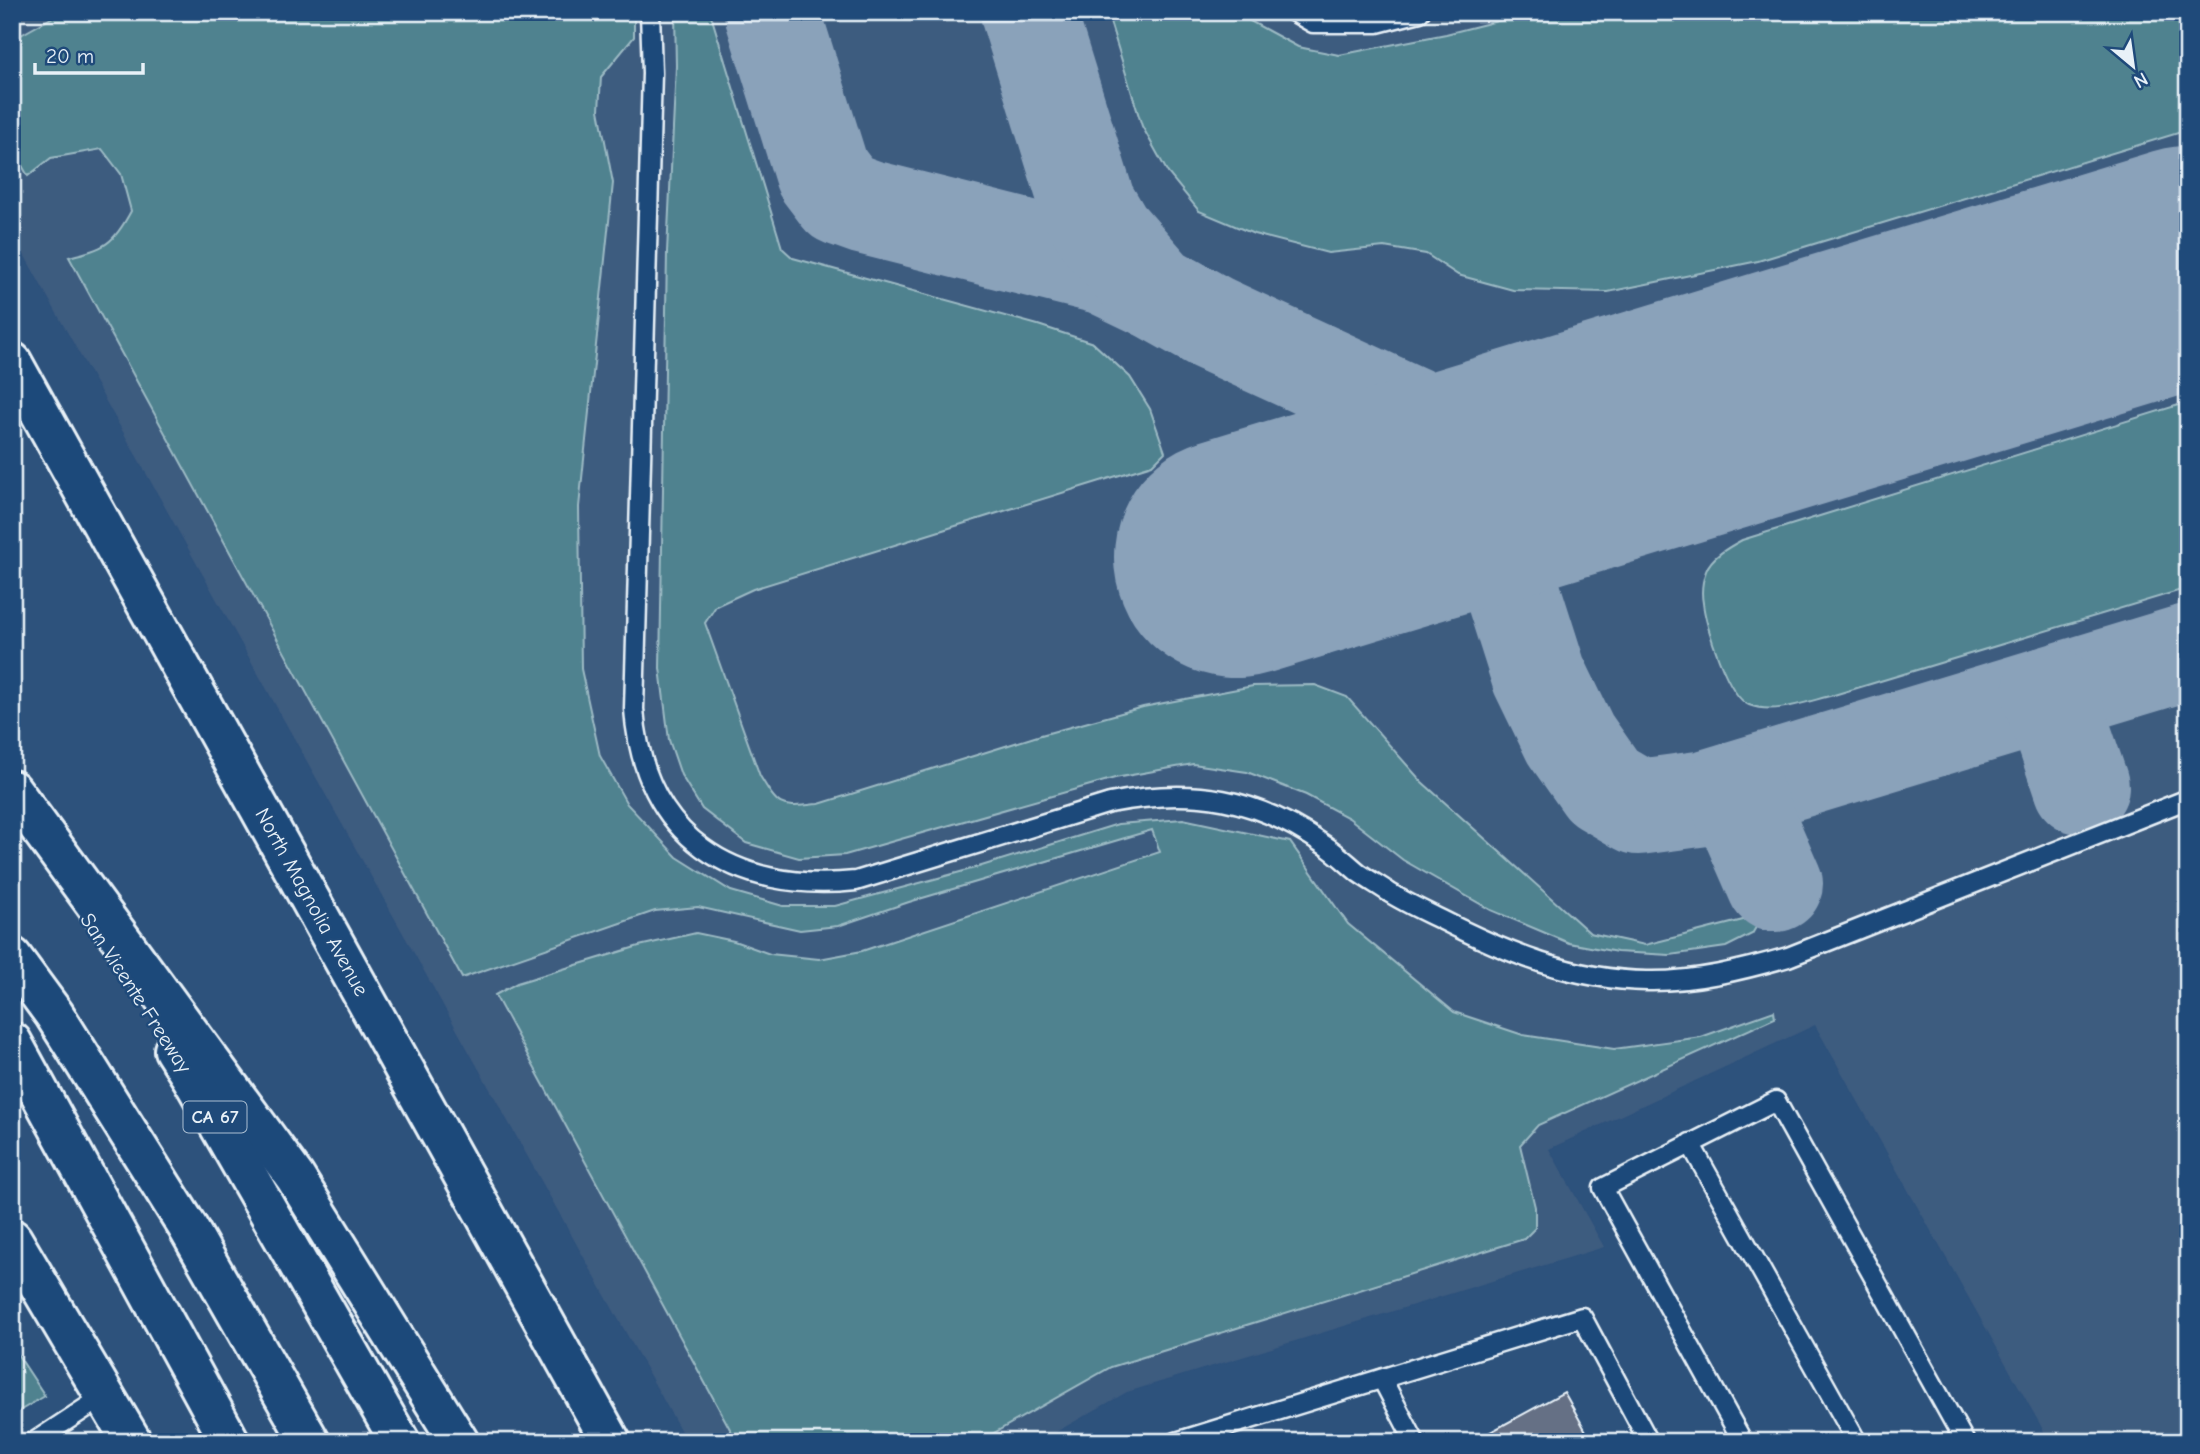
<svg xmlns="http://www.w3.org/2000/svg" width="2200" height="1454" font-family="'Comic Neue',sans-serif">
  <rect width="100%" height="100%" fill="#2d527c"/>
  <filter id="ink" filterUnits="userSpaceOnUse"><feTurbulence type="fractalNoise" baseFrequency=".0143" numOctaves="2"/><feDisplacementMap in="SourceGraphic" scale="14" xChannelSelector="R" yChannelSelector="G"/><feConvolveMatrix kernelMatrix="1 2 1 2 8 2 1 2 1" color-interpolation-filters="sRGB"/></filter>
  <g filter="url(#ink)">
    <path fill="#3e5b7f" d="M12 12H2188V1442H2050L1815 1025 1549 1149 1604 1247 1127 1392 1038 1442H687L12 233Z"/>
    <g fill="#4f828f" stroke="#9cbac4" stroke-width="2">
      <path d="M62 12H634V37L601 77 599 110 613 183 579 507 581 669 600 756 627 804 677 857 731 891 783 906H835L975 868 1118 824 1183 819 1290 842 1348 924 1454 1012 1523 1035 1614 1049 1701 1037 1774 1011 1775 1018 1538 1125 1520 1145 1535 1207V1228L1524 1239 1111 1367 978 1442H737L495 995 517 983 639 946 696 933 734 941 770 954 819 959 862 951 1160 852 1152 830 909 902 838 926 800 930 698 907 655 911 462 978 69 257C105 248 113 245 131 211L121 174 102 149 51 158 28 176 12 148V40Z"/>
      <path d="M675 12H710L782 248 793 258 1038 325 1093 343 1130 377 1150 409 1165 452 1152 465 753 589 716 606 705 623 760 776C781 811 780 807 819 804L1041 735 1143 707 1253 686 1315 685 1347 697 1422 782 1590 933 1645 945 1755 917 1759 922 1752 934 1726 947 1670 955 1617 952 1569 943 1491 910 1403 860 1349 818 1306 795 1247 772 1193 764 1115 778 845 855 799 858 746 843 702 809 681 775 669 740 660 668 667 252 676 66Z"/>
      <path d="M1107 12H1243L1250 21 1298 47 1339 55 1446 34 1533 12H2188V130L1758 261 1608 292 1513 290 1458 275 1426 254 1384 247 1328 253 1254 234 1199 211 1168 173 1142 126Z"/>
      <path d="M2188 402V588L1834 695C1808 701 1775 715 1749 705 1728 697 1705 625 1703 603 1701 592 1702 582 1706 571 1711 557 1729 547 1742 540Z"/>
      <path d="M12 1346 45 1396 12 1415Z"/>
    </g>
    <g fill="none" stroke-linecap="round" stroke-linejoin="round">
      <g stroke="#8aa2ba" stroke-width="96">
        <path d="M772 12 822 173 841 198 866 207 1105 267 1155 291"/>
        <path d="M1028 12 1088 205 1105 234 1155 291 1212 323 1528 468"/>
        <path d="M1478 483 1539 675 1570 739 1603 786 1639 807 1706 798 2188 652"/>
        <path d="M2050 694 2081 786"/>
        <path d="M1734 790 1775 884"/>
      </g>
      <path stroke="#8aa2ba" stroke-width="242" d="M1235 557 2188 267"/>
    </g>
    <path fill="#657085" stroke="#e8f1f8" stroke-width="2" d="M1564 1392 1592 1442H1472Z"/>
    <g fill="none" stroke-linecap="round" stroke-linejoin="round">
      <g stroke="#e8f1f8" stroke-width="23">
        <g id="service">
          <path d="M650 12 652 73 634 709C643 837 734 894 856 881L1110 803C1193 787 1256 797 1326 846 1338 854 1348 864 1359 873 1369 880 1380 886 1390 893 1406 903 1424 911 1442 920 1507 953 1573 980 1647 981 1694 982 1743 970 1788 957L2188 799"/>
          <path d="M1294 12 1313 23H1377L1420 12"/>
          <path d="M1690 1143 1857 1442"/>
          <path d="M1382 1379 1415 1442"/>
          <path d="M34 1442 104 1396"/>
          <path d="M1176 1442 1582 1317 1649 1442"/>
          <path d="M1743 1442 1603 1188 1776 1101 1965 1442"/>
        </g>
      </g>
      <g stroke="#e8f1f8" stroke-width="44">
        <path id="secondary" d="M12 1239 132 1442"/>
      </g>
      <g stroke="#e8f1f8" stroke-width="44">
        <path id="primary" d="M12 362 611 1442"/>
      </g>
      <g stroke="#e8f1f8" stroke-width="44">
        <g id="motorway">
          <path d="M12 790 295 1177 459 1442"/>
          <path d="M12 957 54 1014 187 1226 310 1442"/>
          <path d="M12 1042 230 1442"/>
          <path d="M174 1050 192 1078 400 1442"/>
        </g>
      </g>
      <use href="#service" stroke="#1f4a7a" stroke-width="18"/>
      <use href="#secondary" stroke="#1f4a7a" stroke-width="38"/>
      <use href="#primary" stroke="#1f4a7a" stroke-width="38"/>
      <use href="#motorway" stroke="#1f4a7a" stroke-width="38"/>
    </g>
  </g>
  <g text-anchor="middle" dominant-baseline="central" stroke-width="5" stroke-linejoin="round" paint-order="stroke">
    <rect fill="#1f4a7a" stroke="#acbfd2" stroke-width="2" x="183.5" y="1101.5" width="63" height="31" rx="5"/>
    <g font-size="19" font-weight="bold" fill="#e8f1f8">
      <text x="215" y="1117">CA 67</text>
    </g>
    <g font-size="21" fill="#e8f1f8" stroke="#1f4a7a">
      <text transform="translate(312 902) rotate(61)">North Magnolia Avenue</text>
      <text transform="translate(136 993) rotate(57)">San Vicente Freeway</text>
    </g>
  </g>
  <rect width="2200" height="1454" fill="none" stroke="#1f4a7a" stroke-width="42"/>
  <rect x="21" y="21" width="2158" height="1412" fill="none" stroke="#e8f1f8" stroke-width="2.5" filter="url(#ink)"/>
  <g transform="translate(2133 66) rotate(151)" stroke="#1f4a7a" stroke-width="5" paint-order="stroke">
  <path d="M0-5L12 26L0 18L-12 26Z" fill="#e8f1f8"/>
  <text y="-10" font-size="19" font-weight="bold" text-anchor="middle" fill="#e8f1f8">N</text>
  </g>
  <path d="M35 63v10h108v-10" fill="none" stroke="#e8f1f8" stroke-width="3.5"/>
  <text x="46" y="63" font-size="21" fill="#e8f1f8" stroke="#1f4a7a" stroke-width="5" paint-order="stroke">20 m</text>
</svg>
